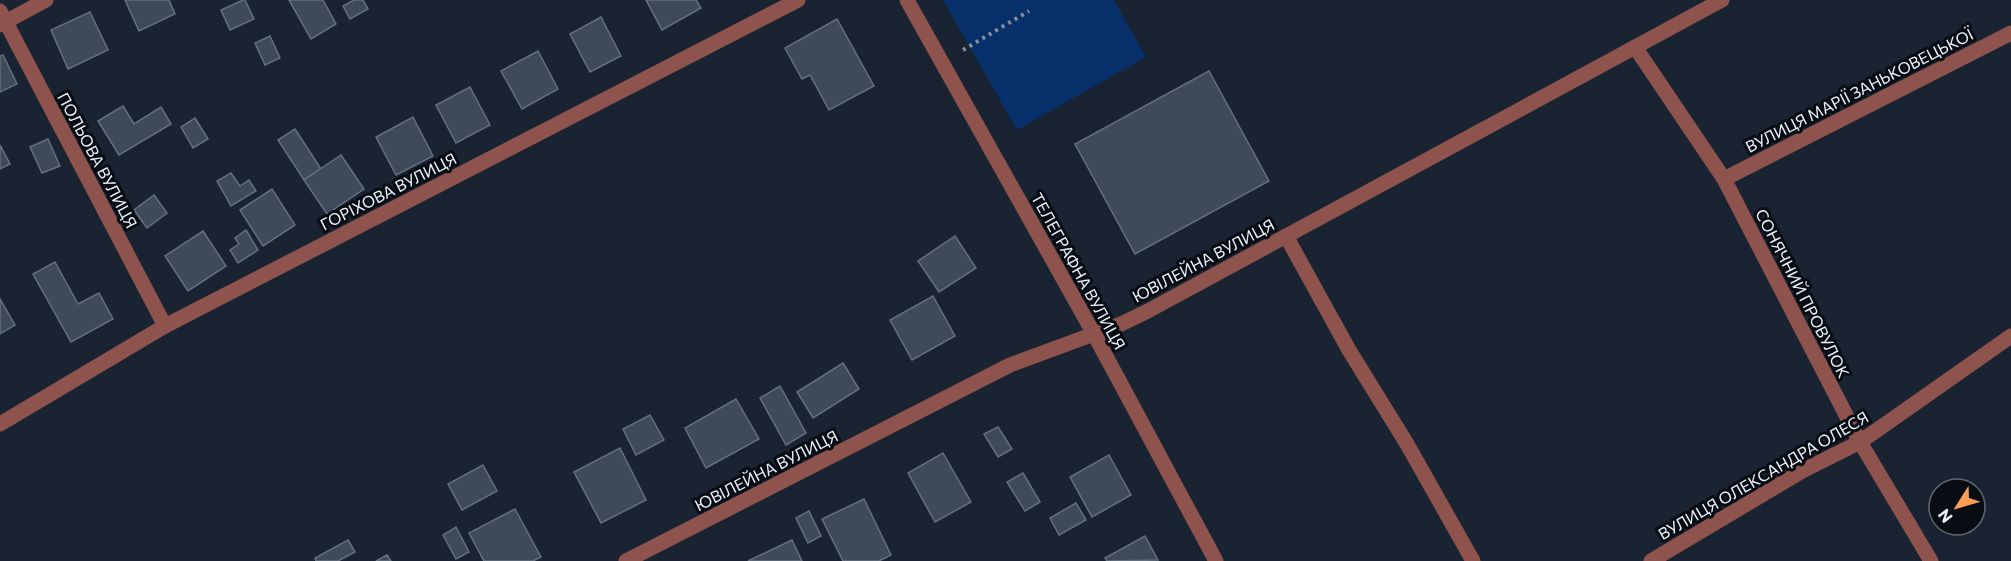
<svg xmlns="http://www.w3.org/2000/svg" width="2011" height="561" font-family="Commissioner,sans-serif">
  <rect width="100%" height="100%" fill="#192332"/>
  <path fill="#07306b" d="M943 0H1114L1146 57 1017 130Z"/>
  <g fill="#3e4959" stroke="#647081" stroke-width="1.5">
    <path d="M125 0H169L175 14 139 31Z"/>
    <path d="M243 0H245L254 19 230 30 221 10Z"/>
    <path d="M289 0H323L336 24 311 39Z"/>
    <path d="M354 0H363L368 9 350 19 343 6Z"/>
    <path d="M646 0H696L701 8 662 30Z"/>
    <path d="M90 12 108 50 68 69 51 30Z"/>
    <path d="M601 17 621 56 590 72 570 34Z"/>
    <path d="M837 19 874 86 829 110 810 75 802 79 785 48Z"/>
    <path d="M270 36 280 58 265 65 255 43Z"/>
    <path d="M538 51 558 89 522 109 501 71Z"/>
    <path d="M3 55 17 84 0 92V56Z"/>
    <path d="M1209 71 1269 181 1135 254 1075 144Z"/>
    <path d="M470 87 490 125 456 143 436 105Z"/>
    <path d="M123 106 134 124 161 107 171 124 119 155 98 121Z"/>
    <path d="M413 117 433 156 396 175 376 137Z"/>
    <path d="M195 118 208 139 193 148 181 127Z"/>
    <path d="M295 129 321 169 304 180 278 140Z"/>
    <path d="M48 139 60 166 42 173 30 147Z"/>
    <path d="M0 145 10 164 0 169Z"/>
    <path d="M341 155 364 189 327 214 304 180Z"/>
    <path d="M231 173 240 186 249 180 256 191 231 206 217 181Z"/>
    <path d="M272 189 295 225 263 246 240 210Z"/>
    <path d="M154 195 167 213 147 228 134 210Z"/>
    <path d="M246 230 258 250 238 263 230 250 239 244 235 238Z"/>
    <path d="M203 231 226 266 188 291 165 256Z"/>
    <path d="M955 236 976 268 939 292 918 261Z"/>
    <path d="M55 262 78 304 99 293 113 319 71 342 33 274Z"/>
    <path d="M933 296 955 336 912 360 890 320Z"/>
    <path d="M0 299 15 325 0 334Z"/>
    <path d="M843 363 859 389 813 418 797 392Z"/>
    <path d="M780 386 806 433 786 445 760 398Z"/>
    <path d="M736 399 759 439 706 468 685 428Z"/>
    <path d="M650 415 664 440 636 455 623 429Z"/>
    <path d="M998 427 1012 449 998 457 984 434Z"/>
    <path d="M620 448 646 500 601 523 574 472Z"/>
    <path d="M943 453 971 502 935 522 908 473Z"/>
    <path d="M1109 455 1131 495 1092 517 1070 477Z"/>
    <path d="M483 465 497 491 462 510 448 484Z"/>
    <path d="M1023 473 1040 502 1025 511 1007 482Z"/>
    <path d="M864 499 891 555 879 561H843L822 519Z"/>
    <path d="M1076 503 1086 520 1059 535 1050 518Z"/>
    <path d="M515 509 541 557 533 561H484L469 533Z"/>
    <path d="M809 511 821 536 808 543 796 518Z"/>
    <path d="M456 527 469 552 456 559 443 535Z"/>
    <path d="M1145 536 1158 560 1107 561 1105 558Z"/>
    <path d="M348 540 355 552 338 561H316L315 558Z"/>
    <path d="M792 540 802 561H748Z"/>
    <path d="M387 555 391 561H376Z"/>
  </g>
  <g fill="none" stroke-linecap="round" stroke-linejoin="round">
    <path stroke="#858e9a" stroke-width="4" stroke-dasharray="3 4.5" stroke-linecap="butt" d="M963 50 1029 11"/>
    <g stroke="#8d534c" stroke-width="15">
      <path d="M907 0 1094 334 1216 561"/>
      <path d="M0 11 165 326"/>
      <path d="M0 25 46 0"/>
      <path d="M1635 47 1724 179 1860 442 1931 561"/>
      <path d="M1724 179 2011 33"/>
      <path d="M1286 236 1349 350 1407 444 1473 561"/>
      <path d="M0 424 165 326 798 0"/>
      <path d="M626 561 1010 365 1121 324 1146 312 1722 0"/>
      <path d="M1651 561 1804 470 1860 442 2011 336"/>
    </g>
  </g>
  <g text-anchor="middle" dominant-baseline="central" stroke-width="6" stroke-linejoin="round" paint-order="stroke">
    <g font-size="16" fill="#eaf1fb" stroke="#080c13">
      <text transform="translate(1859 90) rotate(-27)">ВУЛИЦЯ МАРІЇ ЗАНЬКОВЕЦЬКОЇ</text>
      <text transform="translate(98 160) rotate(62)">ПОЛЬОВА ВУЛИЦЯ</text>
      <text transform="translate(388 191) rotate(-27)">ГОРІХОВА ВУЛИЦЯ</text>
      <text transform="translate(1203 260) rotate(-28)">ЮВІЛЕЙНА ВУЛИЦЯ</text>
      <text transform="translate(1079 271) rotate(61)">ТЕЛЕГРАФНА ВУЛИЦЯ</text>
      <text transform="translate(1803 293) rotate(63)">СОНЯЧНИЙ ПРОВУЛОК</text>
      <text transform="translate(766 470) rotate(-27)">ЮВІЛЕЙНА ВУЛИЦЯ</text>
      <text transform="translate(1763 475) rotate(-30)">ВУЛИЦЯ ОЛЕКСАНДРА ОЛЕСЯ</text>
    </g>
  </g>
  <g transform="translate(1957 507) rotate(233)"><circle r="28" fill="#080c13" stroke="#626870" stroke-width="1.5"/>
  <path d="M0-4.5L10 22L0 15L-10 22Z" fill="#fc9d53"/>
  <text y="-9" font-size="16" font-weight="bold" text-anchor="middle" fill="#eaf1fb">N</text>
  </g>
</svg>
